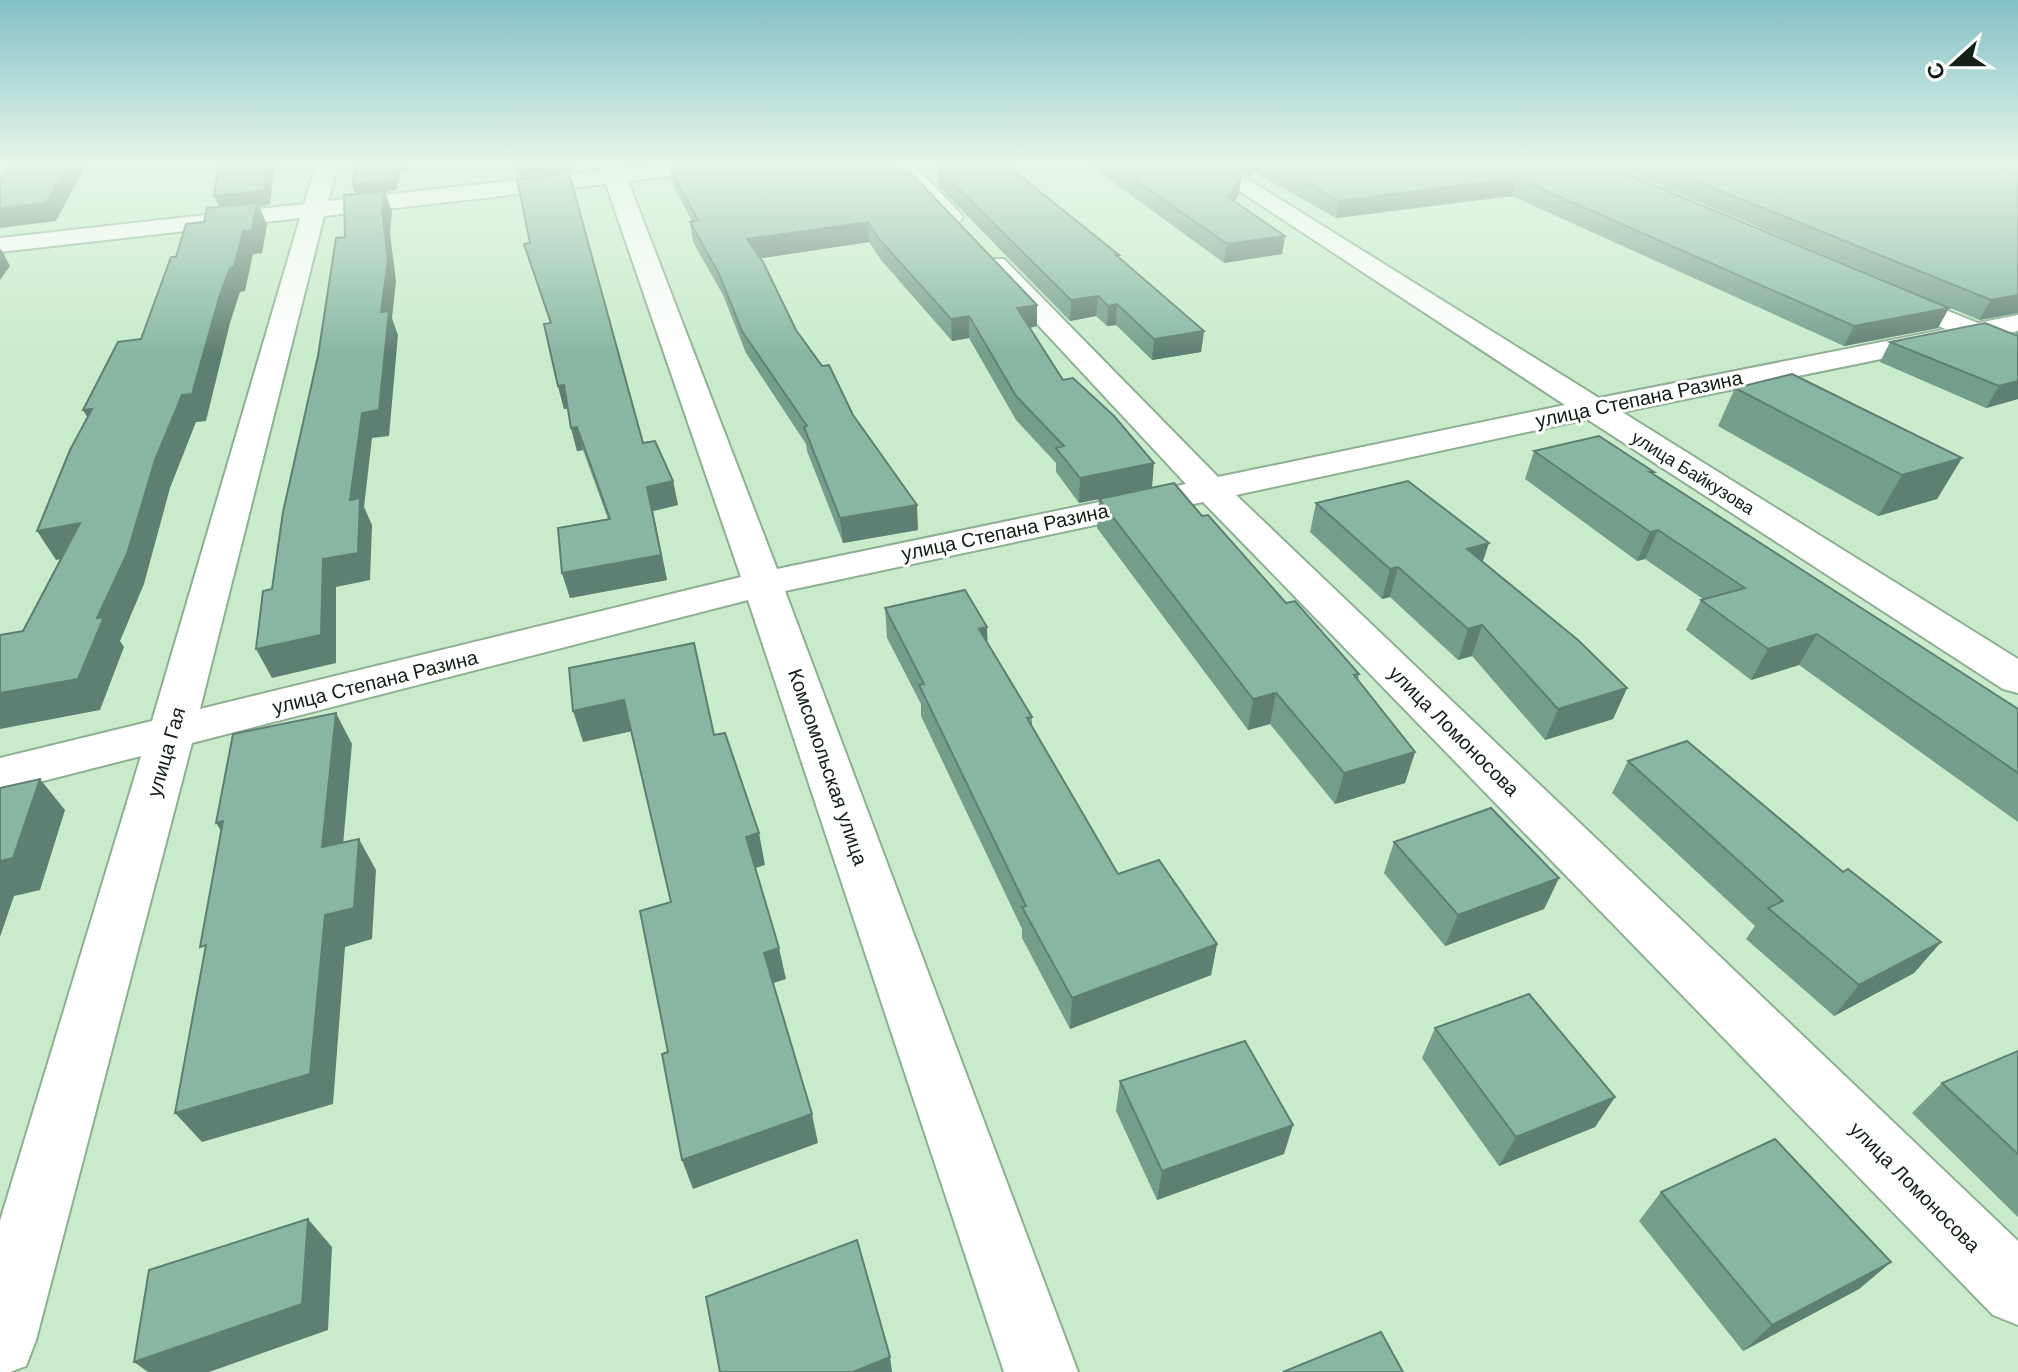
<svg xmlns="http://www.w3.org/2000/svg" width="2018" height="1372" font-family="Helvetica,sans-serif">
  <rect width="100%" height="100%" fill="#c9ebcc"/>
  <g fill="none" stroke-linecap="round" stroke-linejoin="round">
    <g stroke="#8eaf92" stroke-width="4">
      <g id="street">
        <path d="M316 163H338L328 201 602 171 600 163H621L623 169 672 163H742L732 169 628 181 777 569 1186 484 986 269 982 264 986 259H1004L1218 477 1565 405 1197 163H1222L1599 398 2018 315V331L1622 412 2018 659V693L2003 689 1587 419 1236 495 2018 1241V1325L1993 1315 1203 502 785 591 1078 1372H1004L748 600 192 743 36 1340 26 1366 10 1372H0V1221L141 756 0 792V758L152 721 300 218 0 252V238L304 204ZM606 184 741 577 200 709 324 216Z"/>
        <path d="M890 163H912L959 212 963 217 959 222H943Z"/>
      </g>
    </g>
    <g stroke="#8eaf92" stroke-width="4">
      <path id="secondary" d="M1888 287 2018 339V359L1878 301 1875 295 1878 289Z"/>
    </g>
    <use href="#street" fill="#fff" fill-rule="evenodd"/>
    <use href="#secondary" fill="#fff" fill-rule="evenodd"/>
  </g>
  <g fill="#759d8c">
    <path d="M887 163 1037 326 1030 328 1063 380 1152 488 1202 516 1286 603 1359 674 1358 680 1415 752 1405 783 1335 804 1270 724 1248 730 1097 528 1099 499 1079 503 1056 472V463L1016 420 969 338 952 341 881 260 869 242 760 258 796 330 853 415 918 530 843 543 807 451 806 444 746 353 723 295 693 242 690 222 692 221 674 187 670 168Z"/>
    <path d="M1087 163H1219L1241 177 1239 194 1234 201 1285 236 1282 254 1224 263Z"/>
    <path d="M1227 163H1600L1938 328 1844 346 1512 196 1336 218 1253 171 1250 177Z"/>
    <path d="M1606 163H2018V313L1979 320Z"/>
    <path d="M938 168 1119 258 1204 331 1201 352 1152 360 1116 325 1107 326 1096 316 1070 321 938 186Z"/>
    <path d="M524 244 643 443 673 481 678 505 653 511 667 580 570 598 562 573 608 519 583 450 577 451 571 428 568 408 564 409 558 386 550 323Z"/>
    <path d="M2018 330V399L1986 408 1880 362 1890 342 2015 335Z"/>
    <path d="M1735 388 1962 458 1937 499 1878 516 1718 426Z"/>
    <path d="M1534 451 1654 472 1653 474 2018 709V822L1799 665 1751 680 1686 630 1701 600 1703 599 1645 559 1637 561 1525 479Z"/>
    <path d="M1316 503 1483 562 1627 688 1613 719 1545 740 1472 656 1458 660 1390 597 1382 599 1310 532Z"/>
    <path d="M885 608 987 643 1032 717V727L1118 874 1217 944 1211 975 1070 1029 1022 938V929L921 716V704L887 638Z"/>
    <path d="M1628 761 1843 872 1941 942 1914 973 1834 1016 1746 939 1755 926 1612 793Z"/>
    <path d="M1394 842 1559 878 1544 909 1445 946 1384 873Z"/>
    <path d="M1435 1028 1615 1097 1595 1127 1499 1166 1422 1058Z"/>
    <path d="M2018 1051V1217L1912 1113 1942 1083Z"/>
    <path d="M1120 1081 1284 1154 1157 1200 1116 1111Z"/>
    <path d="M1661 1192 1891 1262 1859 1289 1743 1351 1639 1221Z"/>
  </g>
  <g fill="#5f7f72">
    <path d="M68 163H87L56 221 0 228V208Z"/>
    <path d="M268 163H283L274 165 270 205 259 206 267 225 262 253 253 254 245 291 240 292 230 323 206 421 196 422 170 488 144 584 120 641 124 647 100 710 0 729V693L97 618 220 210 214 196Z"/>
    <path d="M397 163H408L409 171 401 172 397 190 385 192 392 211 390 233 396 281 392 318 398 335 389 436 372 438 364 507 372 525 370 580 336 587V663L272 678 256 649 323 559 350 500 362 413 381 312 356 195 352 184Z"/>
    <path d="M514 163H571L572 171 518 177Z"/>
    <path d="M1251 163H1254L1253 171 1250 177Z"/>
    <path d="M1241 177 1239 194 1226 215 1228 197Z"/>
    <path d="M1517 178 1512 196 1336 218 1339 201Z"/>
    <path d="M868 222 869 242 750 260 747 239Z"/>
    <path d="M1285 236 1282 254 1224 263 1227 244Z"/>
    <path d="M1 249 10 266 0 280V250Z"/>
    <path d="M2018 295V313L1979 320 1991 300Z"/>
    <path d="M1098 296 1096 316 1070 321 1071 300Z"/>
    <path d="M1117 304 1116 325 1107 326 1108 306Z"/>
    <path d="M1037 305V326L1017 330V308Z"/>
    <path d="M1949 308 1938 328 1844 346 1854 326Z"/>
    <path d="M969 316V338L952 341 951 319Z"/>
    <path d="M1204 331 1201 352 1152 360 1154 339Z"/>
    <path d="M2018 381V399L1986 408 1999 386Z"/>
    <path d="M564 385 570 408 564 409 558 386Z"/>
    <path d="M92 409 99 437 83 410Z"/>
    <path d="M577 427 583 450 577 451 571 428Z"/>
    <path d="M1962 458 1937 499 1878 516 1902 475Z"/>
    <path d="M1154 463 1152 488 1079 503 1080 478Z"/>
    <path d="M673 481 678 505 653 511 667 580 570 598 562 573 647 487Z"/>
    <path d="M917 505 918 530 843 543 840 518Z"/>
    <path d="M80 523 99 552 56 560 37 531Z"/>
    <path d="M1658 530 1645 559 1637 561 1650 532Z"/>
    <path d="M1489 543 1479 573 1467 549Z"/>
    <path d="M1398 567 1390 597 1382 599 1390 569Z"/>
    <path d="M1482 625 1472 656 1458 660 1468 629Z"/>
    <path d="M987 627 988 657 979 629Z"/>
    <path d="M1817 634 1799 665 1751 680 1768 649Z"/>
    <path d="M1627 688 1613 719 1545 740 1558 709Z"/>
    <path d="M1276 693 1270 724 1248 730 1253 699Z"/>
    <path d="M624 700 633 731 583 742 573 711Z"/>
    <path d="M336 713 352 744 340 879 322 847Z"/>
    <path d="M1415 752 1405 783 1335 804 1344 773Z"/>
    <path d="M40 779 65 810 40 890 14 896 0 937V861Z"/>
    <path d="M223 821 236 854 216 823Z"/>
    <path d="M759 833 765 865 753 869 746 837Z"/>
    <path d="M359 839 376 870 372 939 345 947 333 1104 202 1142 175 1113 325 915Z"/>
    <path d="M1559 878 1544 909 1445 946 1458 915Z"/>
    <path d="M1941 942 1914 973 1834 1016 1859 985Z"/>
    <path d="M1217 944 1211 975 1070 1029 1072 998Z"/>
    <path d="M779 948 786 979 771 984 764 953Z"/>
    <path d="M1615 1097 1595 1127 1499 1166 1516 1137Z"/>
    <path d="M812 1114 818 1143 693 1189 682 1160Z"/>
    <path d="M1293 1125 1284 1154 1157 1200 1162 1171Z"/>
    <path d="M308 1219 332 1247 328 1330 209 1372H148L134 1362Z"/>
    <path d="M1891 1262 1859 1289 1743 1351 1772 1325Z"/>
    <path d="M890 1357 892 1372H853Z"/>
  </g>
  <g fill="#88b6a3" stroke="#5f7f72" stroke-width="2">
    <path d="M12 163H68L46 203 0 208V180Z"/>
    <path d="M219 163H268L264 191 214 196Z"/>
    <path d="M357 163H397L393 180 352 184Z"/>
    <path d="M714 163H887L900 173 910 172 1037 305 1017 308 1063 380 1073 378 1114 416 1154 463 1080 478 1056 448 1064 446 1016 396 969 316 951 319 879 239 868 222 747 239 763 262 796 330 822 366 829 365 853 415 917 505 840 518 804 427 807 426 742 331 719 274 690 222 698 220 670 168Z"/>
    <path d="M969 163H1004L1119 255H1116L1204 331 1154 339 1117 304 1108 306 1098 296 1071 300 938 168Z"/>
    <path d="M1111 163H1219L1241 177 1228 197 1285 236 1227 244Z"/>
    <path d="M1271 163H1600L1949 308 1854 326 1517 178 1339 201Z"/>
    <path d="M1652 163H1983L2018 175V295L1991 300Z"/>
    <path d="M569 173 643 443 655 441 673 481 647 487 661 555 562 573 558 528 610 519 577 427 571 428 564 385 558 386 544 324 551 323 524 244 530 243 517 179Z"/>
    <path d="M385 191 382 212 388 259 381 312 389 311 379 410 362 413 350 500 360 498 358 553 323 559 321 635 256 649 263 591 272 589 283 512 318 356 336 238 345 237 344 195Z"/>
    <path d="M257 203 252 230 243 231 234 267 230 268 219 298 192 394 182 395 155 460 127 554 97 618 104 617 78 679 0 693V635L23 631 80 523 37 531 70 450 92 409 83 410 118 342 141 339 171 257H176L186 224 204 222 207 208Z"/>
    <path d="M1985 323 2018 336V381L1999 386 1890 342Z"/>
    <path d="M1792 374 1962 458 1902 475 1735 388Z"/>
    <path d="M1599 436 1654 472H1650L2018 709V773L1817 634 1768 649 1701 600 1745 588 1658 530 1650 532 1534 451Z"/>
    <path d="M1408 481 1489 543 1467 549 1578 640 1627 688 1558 709 1482 625 1468 629 1398 567 1390 569 1316 503Z"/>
    <path d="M1174 483 1202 516 1208 515 1286 603 1295 601 1359 674 1354 675 1415 752 1344 773 1276 693 1253 699 1099 499Z"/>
    <path d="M965 590 987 627 979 629 1032 717 1027 718 1118 874 1159 860 1217 944 1072 998 1022 907 1026 906 919 685 924 684 885 608Z"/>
    <path d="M694 643 714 735 725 733 759 833 746 837 779 948 764 953 812 1114 682 1160 662 1054 668 1052 640 911 671 902 624 700 573 711 569 668Z"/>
    <path d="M336 713 322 847 359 839 354 908 325 915 310 1074 175 1113 206 945 200 947 223 821 216 823 233 734Z"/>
    <path d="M1687 741 1843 872 1848 869 1941 942 1859 985 1768 908 1783 901 1628 761Z"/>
    <path d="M40 779 13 858 0 861V788Z"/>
    <path d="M1491 808 1559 878 1458 915 1394 842Z"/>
    <path d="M1529 994 1615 1097 1516 1137 1435 1028Z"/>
    <path d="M1245 1041 1293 1125 1162 1171 1120 1081Z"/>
    <path d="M2018 1051V1154L1942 1083Z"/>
    <path d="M1775 1139 1891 1262 1772 1325 1661 1192Z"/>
    <path d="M308 1219 302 1304 134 1362 149 1270Z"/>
    <path d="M857 1240 890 1357 853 1372H720L706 1297Z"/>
    <path d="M1381 1332 1403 1372H1283Z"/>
  </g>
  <linearGradient id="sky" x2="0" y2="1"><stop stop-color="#83c0c7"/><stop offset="0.46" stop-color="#e7f6e8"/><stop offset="1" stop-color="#e7f6e8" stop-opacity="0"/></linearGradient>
  <rect width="2018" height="355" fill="url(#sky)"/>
  <g text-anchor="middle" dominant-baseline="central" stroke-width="6" stroke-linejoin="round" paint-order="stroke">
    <g font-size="18" fill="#132015" stroke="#fff">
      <text transform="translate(1693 473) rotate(32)">улица Байкузова</text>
    </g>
    <g font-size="20" fill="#132015" stroke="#fff">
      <text transform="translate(1639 399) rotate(-12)">улица Степана Разина</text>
      <text transform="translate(1005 532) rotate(-12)">улица Степана Разина</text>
      <text transform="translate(375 682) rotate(-14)">улица Степана Разина</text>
      <text transform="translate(1454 731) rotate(45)">улица Ломоносова</text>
      <text transform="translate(166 752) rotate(-74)">улица Гая</text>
      <text transform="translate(828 767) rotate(71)">Комсомольская улица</text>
      <text transform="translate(1915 1187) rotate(45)">улица Ломоносова</text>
    </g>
  </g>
  <g transform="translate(1954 64) rotate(249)" stroke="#ffffff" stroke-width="6" paint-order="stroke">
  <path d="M0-6L14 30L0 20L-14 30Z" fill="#132015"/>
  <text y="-12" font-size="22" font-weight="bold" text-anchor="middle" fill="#132015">С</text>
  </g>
</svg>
